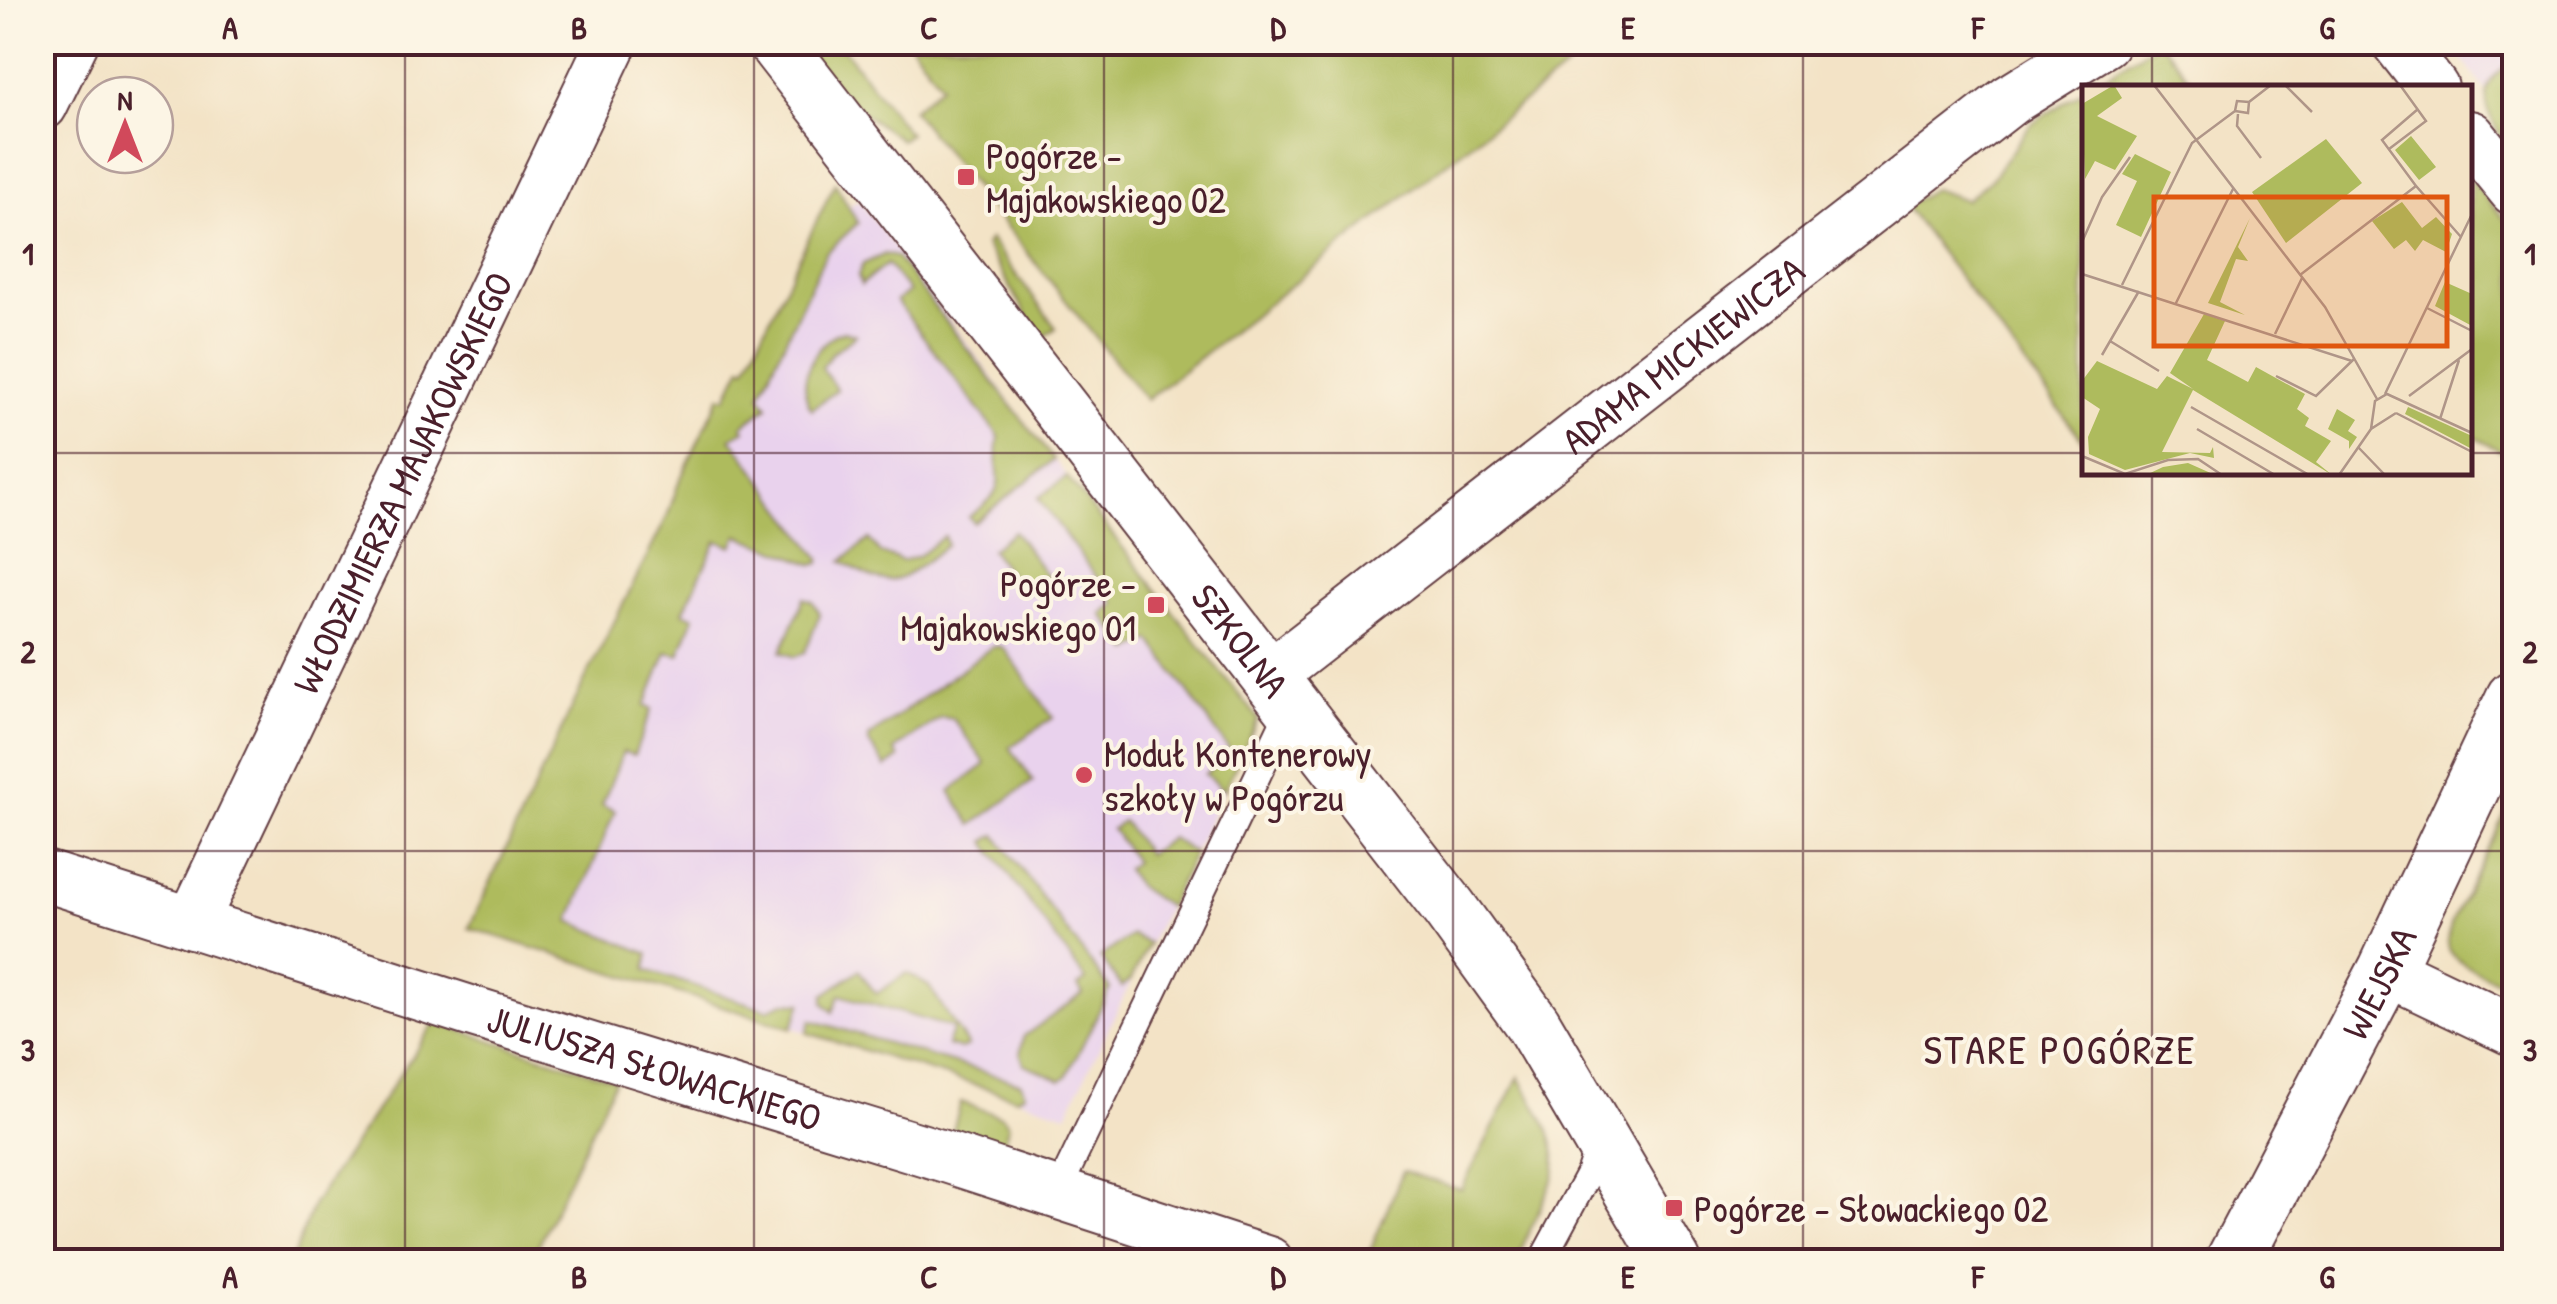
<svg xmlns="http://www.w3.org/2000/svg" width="2557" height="1304" font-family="'Patrick Hand',sans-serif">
  <rect width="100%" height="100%" fill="#fcf5e5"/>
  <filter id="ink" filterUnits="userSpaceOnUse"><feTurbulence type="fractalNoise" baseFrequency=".01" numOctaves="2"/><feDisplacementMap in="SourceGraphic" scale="20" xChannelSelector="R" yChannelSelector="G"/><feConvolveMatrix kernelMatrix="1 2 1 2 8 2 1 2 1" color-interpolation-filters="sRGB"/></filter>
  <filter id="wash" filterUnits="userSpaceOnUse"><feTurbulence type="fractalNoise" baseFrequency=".0048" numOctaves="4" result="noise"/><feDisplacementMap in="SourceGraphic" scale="40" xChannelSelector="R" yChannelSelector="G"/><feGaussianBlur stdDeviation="2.25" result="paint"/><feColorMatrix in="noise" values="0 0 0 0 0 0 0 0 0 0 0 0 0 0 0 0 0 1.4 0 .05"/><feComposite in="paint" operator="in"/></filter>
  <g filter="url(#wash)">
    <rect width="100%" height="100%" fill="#f3e3c6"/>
    <g fill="#e9d2ed">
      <path d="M2450 43H2514V129Z"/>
      <path d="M835 183 851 206 858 199 1255 726 1067 1114 473 927 708 428 741 367 746 368Z"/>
    </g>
    <g fill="#aebb5d" stroke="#7c6d44" stroke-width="2.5">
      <path d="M798 43H839L909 134 901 140 841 98Z"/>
      <path d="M910 43H1598L1146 400 912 110 941 85Z"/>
      <path d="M2157 43H2161L2196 87H2088Z"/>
      <path d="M2514 64V153C2490 125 2466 83 2514 64Z"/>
      <path d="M2084 90V442L1905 206 1933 189 1966 200 1993 177 2031 124Z"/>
      <path d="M2470 179 2514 230V458L2470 435Z"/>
      <path d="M835 183 858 223 826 253 760 395 768 406 742 426 745 430 731 438 820 558V563L814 565 738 535 733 546 717 541 683 612 694 617 679 655 667 652 645 706 652 709 634 755 623 752 602 805 615 811 570 921 649 954 646 970 768 1010 784 1002 802 1003 792 1028 469 928 583 684 667 517 679 482 720 396 726 398 742 366 746 368Z"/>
      <path d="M990 240 1056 328 1041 339 985 245Z"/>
      <path d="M885 254 896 257 1054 460 974 523 969 517C1015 483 991 485 999 436L896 301 909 292 887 264 861 285 858 275 863 264Z"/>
      <path d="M844 331 856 335 832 353 822 368 837 390 812 409C793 384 816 338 844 331Z"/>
      <path d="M1067 477 1258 719 1224 791 1205 774 1232 754 1151 640 1130 651 1102 614 1115 603 1038 498Z"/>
      <path d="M1014 531 1050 580 1032 592H1022L991 549Z"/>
      <path d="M944 536 947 545C901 580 895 595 842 561L869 539 880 553 903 561 920 555Z"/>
      <path d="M804 598 813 602 820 614 805 652 795 657 781 652Z"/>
      <path d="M1000 646 1006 651 1053 718 1010 747 1033 781 972 825 950 791 986 764 953 719 941 717 894 750 899 758 886 767 869 743V737L992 647Z"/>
      <path d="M2514 796V988C2496 979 2462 969 2450 951 2445 941 2450 928 2453 919Z"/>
      <path d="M1123 821 1147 854 1171 838 1194 853 1168 907 1137 886 1126 869 1135 862 1112 829Z"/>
      <path d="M996 835 1110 989 1067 1076 1061 1080 1024 1064 1020 1053 1024 1036 1083 994 1078 986 1086 980 988 846 986 841Z"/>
      <path d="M1132 935 1149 943 1131 980 1122 987 1100 957Z"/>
      <path d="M859 970 876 994 907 973 929 986 968 1046 961 1049 947 1045 953 1028 840 995 833 1012 824 1003V995Z"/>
      <path d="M811 1020 1021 1083 1025 1093 1017 1098 807 1033Z"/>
      <path d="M435 1022 615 1080 531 1261 291 1262 313 1204Z"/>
      <path d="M1519 1077C1537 1109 1562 1139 1554 1177L1516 1261H1366L1403 1171 1461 1190Z"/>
      <path d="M961 1102 1003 1117 1009 1125 1003 1144 953 1130Z"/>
    </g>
  </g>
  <g filter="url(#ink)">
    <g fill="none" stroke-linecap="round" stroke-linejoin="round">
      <g stroke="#633c42" stroke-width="29">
        <g id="lane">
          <path d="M1057 1193 1291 706"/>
          <path d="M1541 1262 1589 1173 1600 1140"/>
        </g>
      </g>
      <g stroke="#633c42" stroke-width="54">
        <g id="street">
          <path d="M2397 42 2433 88"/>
          <path d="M42 105 73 42"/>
          <path d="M2470 136 2514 190"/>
          <path id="s1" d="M1268 677 2010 100 2104 42"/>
          <path id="s2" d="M42 875 473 1012 946 1157 1268 1262"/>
          <path id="s3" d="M192 923 612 42"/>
          <path d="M2386 970 2514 1031"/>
        </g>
      </g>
      <g stroke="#633c42" stroke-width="59">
        <g id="secondary">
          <path id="s4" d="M775 42 1449 908 1533 1024 1673 1262"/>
          <path id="s5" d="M2233 1262 2386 970 2514 698"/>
        </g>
      </g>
      <use href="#lane" stroke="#fff" stroke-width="25"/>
      <use href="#street" stroke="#fff" stroke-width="50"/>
      <use href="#secondary" stroke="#fff" stroke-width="55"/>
    </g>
  </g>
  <path fill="none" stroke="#4a1f2b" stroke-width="2.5" stroke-opacity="0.55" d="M405 42V1262M754 42V1262M1104 42V1262M1453 42V1262M1803 42V1262M2152 42V88M42 453H2084M2470 453H2514M2152 472V1262M42 851H2514"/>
  <g fill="#d1495b" stroke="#fcf5e5" stroke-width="4">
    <rect x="956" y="167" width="20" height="20" rx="5"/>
    <rect x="1146" y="595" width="20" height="20" rx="5"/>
    <circle cx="1084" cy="775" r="10"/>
    <rect x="1664" y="1198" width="20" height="20" rx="5"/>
  </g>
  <g text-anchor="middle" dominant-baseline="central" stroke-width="8" stroke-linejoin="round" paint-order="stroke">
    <g font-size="38" fill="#4a1f2b" stroke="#fcf5e5" text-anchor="start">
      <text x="986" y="155">Pogórze -<tspan x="986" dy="44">Majakowskiego 02</tspan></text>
      <text x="1136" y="583" text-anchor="end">Pogórze -<tspan x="1136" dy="44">Majakowskiego 01</tspan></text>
      <text x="1104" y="753">Moduł Kontenerowy<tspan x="1104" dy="44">szkoły w Pogórzu</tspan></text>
      <text x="1694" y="1208">Pogórze - Słowackiego 02</text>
    </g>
    <g font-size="38" fill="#4a1f2b" stroke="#fcf5e5">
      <text stroke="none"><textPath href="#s1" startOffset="525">ADAMA MICKIEWICZA</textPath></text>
      <text stroke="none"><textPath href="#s3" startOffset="488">WŁODZIMIERZA MAJAKOWSKIEGO</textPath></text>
      <text stroke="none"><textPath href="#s4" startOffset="758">SZKOLNA</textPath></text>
      <text stroke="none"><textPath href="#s5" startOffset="315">WIEJSKA</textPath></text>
      <text stroke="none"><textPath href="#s2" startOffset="642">JULIUSZA SŁOWACKIEGO</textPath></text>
    </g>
    <g font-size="40" letter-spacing="2.5" fill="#4a1f2b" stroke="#fcf5e5">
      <text x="2060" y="1049">STARE POGÓRZE</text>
    </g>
  </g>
  <g transform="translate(2082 85)">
    <rect width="390" height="390" fill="#f3e3c6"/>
    <path d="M32 0 40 13 15 31 55 51 33 85 13 76 3 94 0 19ZM329 51 354 82 337 95 313 65ZM244 54 280 98 204 158 170 107ZM53 69 89 87 59 152 34 140 55 96 40 89ZM320 117 340 143 354 132 370 149 364 167 341 155 333 166 324 155 312 164 290 136ZM168 133 156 162 166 176 154 174 138 217 163 230 126 218ZM363 197 390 209V241L353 221ZM122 229 143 236 125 275 166 297 174 282 223 309 215 324 227 333 223 341 249 356 234 377 250 390 111 305 80 367 128 368 131 362 132 373 108 368 43 385 7 369 6 352 18 324 0 312V296L15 276 75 304 85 291 111 304 88 288ZM326 322 390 351V364L323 329ZM255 324 273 335 266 346 275 352 267 364V356L246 344ZM106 378 133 390H64L81 382Z" fill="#aebb5d"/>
    <path fill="none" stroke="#af9588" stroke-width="2.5" d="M72 0 243 222 295 314M203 0 230 27M167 17 155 16 153 26 166 28 167 17 189 0M156 29 155 41 179 73M307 64 344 36 318 0M334 101 300 55 336 24M0 157 20 112 48 72M0 189 270 276M218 190 334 101 379 152M40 200 110 58 153 26M94 218 151 104M345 223 390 246M193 249 220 193M28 256 77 286M20 270 57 206M194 291 234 311 273 273M303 309 390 129M327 311 390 264M109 322 227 390M314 328 390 367M358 334 377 275M115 344 193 390M289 344 293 316 305 309 390 348M276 362 303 390M0 371 43 389 86 375 116 374 140 390M257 390 289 344 314 328"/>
    <path fill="#e0560e" fill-opacity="0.15" stroke="#e0560e" stroke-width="5" d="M72 112H365V261H72Z"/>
    <rect width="390" height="390" fill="none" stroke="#4a1f2b" stroke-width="5"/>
  </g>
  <rect width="2557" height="1304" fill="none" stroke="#fcf5e5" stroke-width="110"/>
  <g transform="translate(125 125)"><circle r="48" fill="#fcf5e5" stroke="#b59f9b" stroke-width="2.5"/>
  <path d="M0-8L18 38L0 25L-18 38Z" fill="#d1495b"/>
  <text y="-15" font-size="28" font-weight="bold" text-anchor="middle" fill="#4a1f2b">N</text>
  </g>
  <rect x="55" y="55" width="2447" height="1194" fill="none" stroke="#4a1f2b" stroke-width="4"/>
  <g font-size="32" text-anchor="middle" font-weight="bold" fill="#4a1f2b">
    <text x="230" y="39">A</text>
    <text x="579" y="39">B</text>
    <text x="929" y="39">C</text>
    <text x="1278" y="39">D</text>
    <text x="1628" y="39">E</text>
    <text x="1978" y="39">F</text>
    <text x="2327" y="39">G</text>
    <text x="28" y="265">1</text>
    <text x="2530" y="265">1</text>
    <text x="28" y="663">2</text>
    <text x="2530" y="663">2</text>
    <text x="28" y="1061">3</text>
    <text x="2530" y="1061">3</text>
    <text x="230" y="1288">A</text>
    <text x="579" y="1288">B</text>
    <text x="929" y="1288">C</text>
    <text x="1278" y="1288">D</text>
    <text x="1628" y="1288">E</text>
    <text x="1978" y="1288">F</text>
    <text x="2327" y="1288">G</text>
  </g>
</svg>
